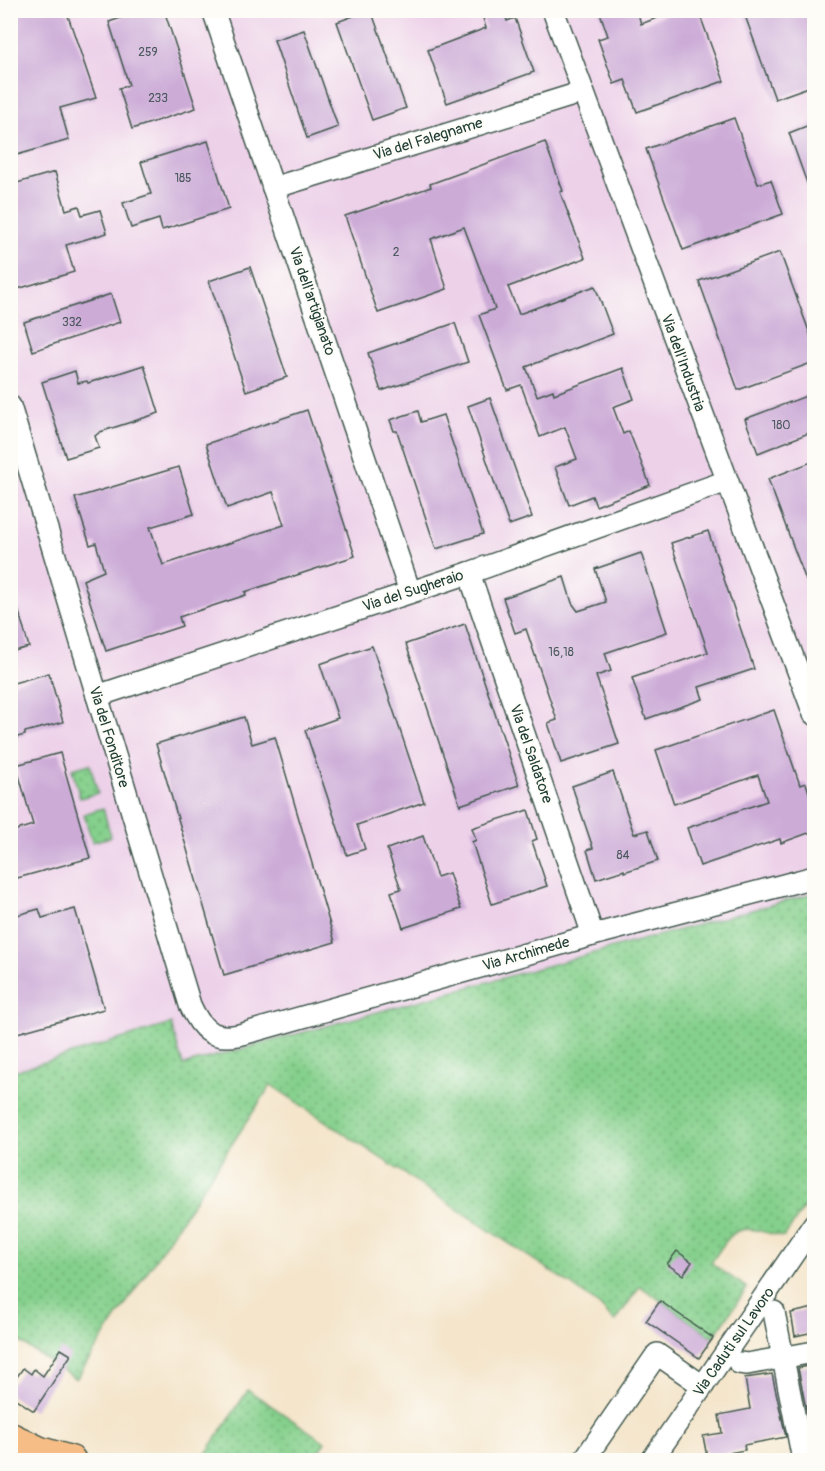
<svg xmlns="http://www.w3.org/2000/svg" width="825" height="1471" font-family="Pangolin,sans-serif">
  <defs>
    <pattern id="grass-dots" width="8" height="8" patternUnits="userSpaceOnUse" patternTransform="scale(1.5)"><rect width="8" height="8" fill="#85d08c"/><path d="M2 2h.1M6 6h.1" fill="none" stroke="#6caa73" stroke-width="1.8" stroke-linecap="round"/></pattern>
  </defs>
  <rect width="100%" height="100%" fill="#fdfcf7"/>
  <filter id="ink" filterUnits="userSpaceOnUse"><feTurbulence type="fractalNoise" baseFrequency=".0167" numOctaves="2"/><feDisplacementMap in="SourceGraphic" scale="12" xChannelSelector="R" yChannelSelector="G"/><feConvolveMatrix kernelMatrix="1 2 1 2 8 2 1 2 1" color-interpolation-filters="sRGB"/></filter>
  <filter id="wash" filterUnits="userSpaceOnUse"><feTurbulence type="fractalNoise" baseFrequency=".008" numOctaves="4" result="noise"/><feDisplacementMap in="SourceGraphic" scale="24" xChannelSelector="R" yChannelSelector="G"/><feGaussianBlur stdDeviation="1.35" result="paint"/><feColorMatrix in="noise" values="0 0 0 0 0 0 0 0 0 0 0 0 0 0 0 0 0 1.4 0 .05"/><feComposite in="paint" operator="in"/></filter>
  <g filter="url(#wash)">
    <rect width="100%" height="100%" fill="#f4e5cb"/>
    <path fill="#edd1e9" d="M11 11H814V893L183 1065 171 1025 11 1072Z"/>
    <g fill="url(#grass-dots)" stroke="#528660" stroke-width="1.5">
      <path d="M90 764 98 793 80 798 72 769Z"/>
      <path d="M103 808 111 837 92 842 84 814Z"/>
      <path d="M814 893V1194L784 1237C738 1226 738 1221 711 1263L747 1288 713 1338 640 1286 615 1322 600 1306 570 1284 271 1085 76 1379 11 1336V1338V1072L171 1024 183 1065Z"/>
      <path d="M248 1390 325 1442 313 1460H202Z"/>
    </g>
    <g id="blocks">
      <g fill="#ccabd7">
        <path d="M10 10H66L96 98 60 108 69 140 10 157Z"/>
        <path d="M144 10H164L196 108 132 129 119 88 129 85 109 22Z"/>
        <path d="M370 10H371L406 108 372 120 337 22Z"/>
        <path d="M504 10 507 21 515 18 534 72 447 103 428 50 486 28 483 18Z"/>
        <path d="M599 10H637L641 24 678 10H698L724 81 637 112 625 80 614 84 609 70 598 39 608 36Z"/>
        <path d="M743 10H806L814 35V85L775 99Z"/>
        <path d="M304 30 338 127 307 138 274 40Z"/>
        <path d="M734 118 758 184 771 180 783 214 683 250 646 149Z"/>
        <path d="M814 123V199L813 200 789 133Z"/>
        <path d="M208 141 229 209 162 230 159 219 131 228 123 203 151 194 141 162Z"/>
        <path d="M545 142 563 191 560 192 585 258 508 287 519 314 595 286 613 334 526 367 537 396 553 390 554 394 623 368 634 399 613 407 623 434 629 431 650 485 596 506 592 496 569 505 555 467 577 459 565 427 540 437 521 385 507 390 479 315 495 309 464 227 431 239 447 289 378 313 345 216 431 187 430 184Z"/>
        <path d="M55 172 66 210 79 206 82 215 100 210 107 233 66 245 74 272 14 290 10 277V185Z"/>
        <path d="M780 252 814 345V362L738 390 699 281Z"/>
        <path d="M250 267 287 377 246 391 209 281Z"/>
        <path d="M111 294 120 322 33 351 24 322Z"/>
        <path d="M455 323 468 362 381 391 368 353Z"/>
        <path d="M144 365 159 413 100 432 95 436 99 448 66 458 42 382 75 371 78 383 87 381 88 383Z"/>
        <path d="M814 393V431L758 453 745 419Z"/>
        <path d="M490 398 532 517 509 525 468 406Z"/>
        <path d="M307 410 355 556 245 592 246 595 179 617 182 626 106 651 83 580 104 571 96 543 90 545 75 498 179 467 194 514 150 527 163 565 284 525 273 492 227 508 206 444Z"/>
        <path d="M418 411 421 422 443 415 483 534 436 549 397 431H394L390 420Z"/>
        <path d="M814 461V599H813L768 479Z"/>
        <path d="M708 531 754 669 699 687 703 699 646 719 632 678 708 652 671 543Z"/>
        <path d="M641 553 667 632 605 653 611 671 596 676 619 744 561 763 548 723 557 720 526 629 515 633 503 598 564 577 572 603 578 611 606 602 595 569Z"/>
        <path d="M10 595H14L29 647 10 652Z"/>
        <path d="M465 624 519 785 460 805 406 644Z"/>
        <path d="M372 646 424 802 357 825 365 849 347 855 305 730 338 718 320 664Z"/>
        <path d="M49 673 63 722 25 732V735L10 739V684Z"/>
        <path d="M774 710 800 785 806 783 814 809V831L781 843 780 839 700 866 687 828 767 801 758 775 674 804 656 750Z"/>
        <path d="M244 717 252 744 275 737 335 942 224 975 156 744Z"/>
        <path d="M60 753 90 858 10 880V832L33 825 16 765Z"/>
        <path d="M613 772 634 834 648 830 658 861 624 872V870L596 879 587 850 593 848 572 786Z"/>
        <path d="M528 810 537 839 532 841 547 886 492 904 472 842 476 840 472 828Z"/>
        <path d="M423 836 437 877 449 873 461 909 403 928 391 892 401 889 387 849Z"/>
        <path d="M39 909 42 918 75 909 104 1009 10 1035V917Z"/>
        <path d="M677 1251 692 1262 683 1275 667 1264Z"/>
        <path d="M660 1301 713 1338 699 1358 646 1321Z"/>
        <path d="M814 1308V1332L795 1336 791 1313Z"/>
        <path d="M61 1349 71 1355 34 1411 10 1395V1387L23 1368 31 1374 34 1369 43 1376Z"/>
        <path d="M814 1365V1433H811L798 1368Z"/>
        <path d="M772 1374 786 1437 744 1445 745 1450 707 1457 703 1436 722 1433 719 1415 750 1409 745 1378Z"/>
      </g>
    </g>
  </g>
  <g filter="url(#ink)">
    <use href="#blocks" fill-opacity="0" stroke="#3f564b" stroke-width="1.5"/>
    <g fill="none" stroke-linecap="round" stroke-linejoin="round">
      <g stroke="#3f564b" stroke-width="24">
        <g id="minor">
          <path d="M213 10 410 592"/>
          <path d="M553 10 814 714"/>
          <path d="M273 188 583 92"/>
          <path d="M10 406 190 1005C201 1029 211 1040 239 1035L593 935 814 877"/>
          <path d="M469 573 593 935"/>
          <path d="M97 696 469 573 727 481"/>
          <path d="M774 1312 803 1460"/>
          <path d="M739 1363 747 1364 814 1352"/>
          <path d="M584 1460 657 1354 703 1386"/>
          <path d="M652 1460 814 1224"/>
        </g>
      </g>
      <g stroke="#3f564b" stroke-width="30">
        <path id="major" d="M10 1436 39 1450 72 1460"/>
      </g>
      <use href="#minor" stroke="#fff" stroke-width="21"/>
      <use href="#major" stroke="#f6be86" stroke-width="27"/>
    </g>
  </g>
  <g text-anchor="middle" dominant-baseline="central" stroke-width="4.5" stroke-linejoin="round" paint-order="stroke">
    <g font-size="12" fill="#4a585d">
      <text x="148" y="52">259</text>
      <text x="158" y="98">233</text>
      <text x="183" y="178">185</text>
      <text x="396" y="252">2</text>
      <text x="72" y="322">332</text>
      <text x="781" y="425">180</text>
      <text x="561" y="652">16,18</text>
      <text x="623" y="855">84</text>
    </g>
    <g font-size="15" fill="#1f3d34" stroke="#fdfcf7">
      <text transform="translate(428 139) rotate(-17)">Via del Falegname</text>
      <text transform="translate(312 301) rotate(71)">Via dell'artigianato</text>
      <text transform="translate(683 363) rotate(70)">Via dell'Industria</text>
      <text transform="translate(413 591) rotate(-18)">Via del Sugheraio</text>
      <text transform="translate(109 737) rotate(73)">Via del Fonditore</text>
      <text transform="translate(531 754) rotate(71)">Via del Saldatore</text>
      <text transform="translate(526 954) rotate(-16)">Via Archimede</text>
      <text transform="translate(734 1342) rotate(-55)">Via Caduti sul Lavoro</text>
    </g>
  </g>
  <rect width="825" height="1471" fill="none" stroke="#fdfcf7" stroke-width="36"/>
</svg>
